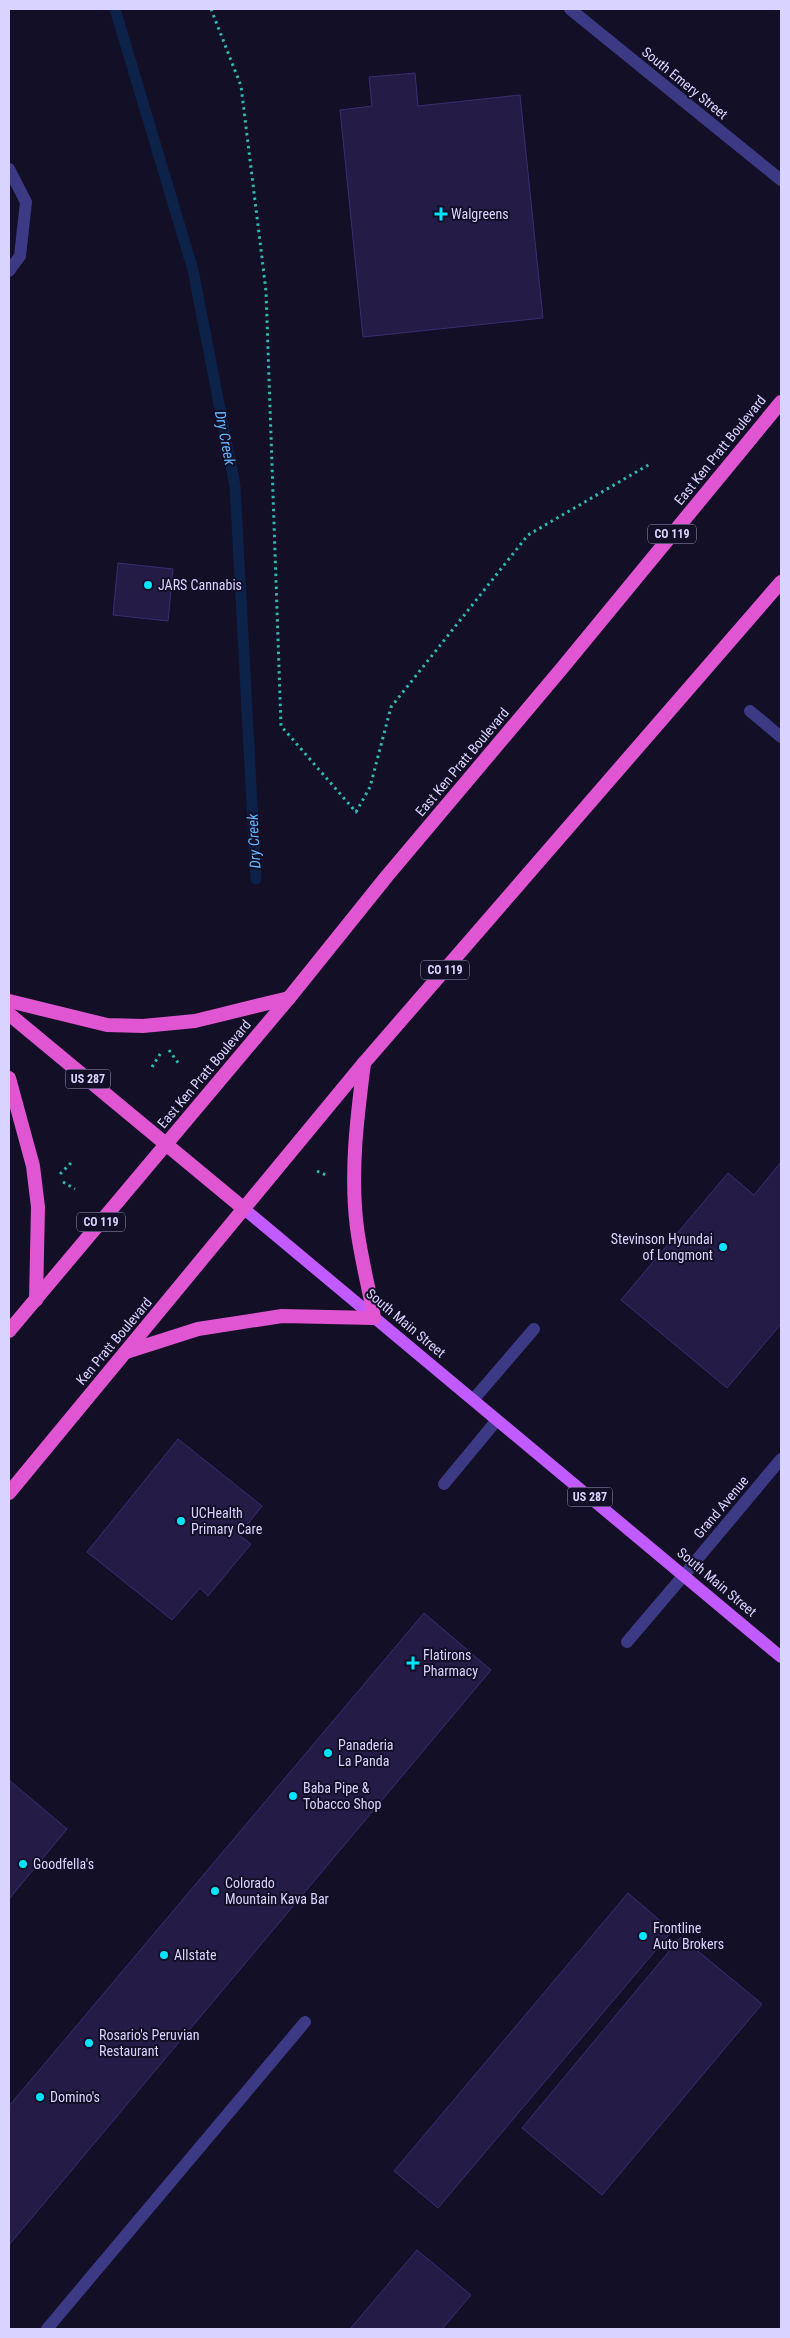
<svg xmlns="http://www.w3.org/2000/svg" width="790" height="2338" font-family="'Roboto Condensed',sans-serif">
  <rect width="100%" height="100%" fill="#130f26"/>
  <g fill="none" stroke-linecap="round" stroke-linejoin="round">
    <path stroke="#0c2248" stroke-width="11" d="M115 9 193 270 235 486 256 879"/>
  </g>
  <g fill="#241b47" stroke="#3b2d73">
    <path d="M415 73 418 106 520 95 543 318 363 337 340 110 372 106 369 77Z"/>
    <path d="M118 563 173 569 168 621 113 615Z"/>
    <path d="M781 1162V1324L727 1388 621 1300 728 1173 754 1195Z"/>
    <path d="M178 1439 262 1506 239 1535 251 1544 208 1596 200 1588 172 1620 87 1552Z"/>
    <path d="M424 1613 491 1670 9 2245V2106Z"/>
    <path d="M9 1780 67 1829 9 1899Z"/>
    <path d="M628 1893 672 1931 438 2208 394 2171Z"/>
    <path d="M681 1937 762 2004 602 2195 522 2128Z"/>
    <path d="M417 2250 471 2295 442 2329H350Z"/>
  </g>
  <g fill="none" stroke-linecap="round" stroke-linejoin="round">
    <g stroke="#2fb8b0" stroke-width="3" stroke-dasharray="2.5 4" stroke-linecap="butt">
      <path d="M211 9 241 86 266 291 281 726 356 812 370 787 391 707 528 535 650 464"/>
      <path d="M169 1050 179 1064"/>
      <path d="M152 1067 162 1051"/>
      <path d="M317 1171 328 1176"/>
      <path d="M60 1174 71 1163"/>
      <path d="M63 1182 75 1189"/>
    </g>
    <g stroke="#3d3a85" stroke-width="12">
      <path d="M9 169 26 202 20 256 9 271"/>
      <path d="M473 1400 534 1329"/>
      <path d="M444 1484 497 1420"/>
      <path d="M627 1642 684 1575"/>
      <path d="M47 2329 305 2022"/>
    </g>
    <g stroke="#3d3a85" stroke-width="12">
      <path d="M570 9 781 180"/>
      <path d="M750 711 781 737"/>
      <path d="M684 1575 781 1459"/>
    </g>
    <path stroke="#c25bff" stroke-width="12" d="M243 1208 781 1657"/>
    <g stroke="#e055d1" stroke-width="14">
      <path d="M9 1001 107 1025 143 1026 195 1021 289 998"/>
      <path d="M9 1014 243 1208"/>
      <path d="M9 1078 33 1166 38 1207 36 1300"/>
      <path d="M9 1331 289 998 387 876 563 667 781 402"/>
      <path d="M126 1352 198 1329 282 1316 374 1318C369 1288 361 1258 357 1228 350 1173 357 1118 364 1063"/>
      <path d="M9 1493 364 1063 781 582"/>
    </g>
  </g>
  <g fill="#00e5ff" stroke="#130f26" stroke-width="2">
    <path d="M438.5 206.5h5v5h5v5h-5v5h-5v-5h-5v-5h5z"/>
    <circle cx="148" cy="585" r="5"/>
    <circle cx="723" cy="1247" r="5"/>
    <circle cx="181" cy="1521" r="5"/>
    <path d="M410.5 1655.5h5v5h5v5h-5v5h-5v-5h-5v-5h5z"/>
    <circle cx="328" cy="1753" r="5"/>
    <circle cx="293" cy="1796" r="5"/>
    <circle cx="23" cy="1864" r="5"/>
    <circle cx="215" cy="1891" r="5"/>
    <circle cx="643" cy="1936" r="5"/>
    <circle cx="164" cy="1955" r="5"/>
    <circle cx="89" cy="2043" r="5"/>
    <circle cx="40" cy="2097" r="5"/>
  </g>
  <g text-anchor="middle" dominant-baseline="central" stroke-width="4" stroke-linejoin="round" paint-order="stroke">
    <g fill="#130f26" stroke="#9e99be" stroke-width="1">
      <rect x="648" y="524.5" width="48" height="19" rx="4"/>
      <rect x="421" y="960.5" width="48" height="19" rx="4"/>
      <rect x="65.5" y="1069.5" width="45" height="19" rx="4"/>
      <rect x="77" y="1212.5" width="48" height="19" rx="4"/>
      <rect x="567.5" y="1487.5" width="45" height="19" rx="4"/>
    </g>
    <g font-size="12" font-weight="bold" fill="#d9d4ff">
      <text x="672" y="534">CO 119</text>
      <text x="445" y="970">CO 119</text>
      <text x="88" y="1079">US 287</text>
      <text x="101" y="1222">CO 119</text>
      <text x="590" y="1497">US 287</text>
    </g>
    <g font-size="14" fill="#d9d4ff" stroke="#130f26">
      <text transform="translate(685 83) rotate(39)">South Emery Street</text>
      <text transform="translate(720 450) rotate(-51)">East Ken Pratt Boulevard</text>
      <text transform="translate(462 762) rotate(-50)">East Ken Pratt Boulevard</text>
      <text transform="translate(204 1074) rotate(-50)">East Ken Pratt Boulevard</text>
      <text transform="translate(406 1323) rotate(40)">South Main Street</text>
      <text transform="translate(114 1341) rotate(-50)">Ken Pratt Boulevard</text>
      <text transform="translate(721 1507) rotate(-50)">Grand Avenue</text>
      <text transform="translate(717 1582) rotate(40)">South Main Street</text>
    </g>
    <g font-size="14" fill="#d9d4ff" stroke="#130f26" text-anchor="start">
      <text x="451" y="214">Walgreens</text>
      <text x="158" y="585">JARS Cannabis</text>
      <text x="713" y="1239" text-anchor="end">Stevinson Hyundai<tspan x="713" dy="16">of Longmont</tspan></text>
      <text x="191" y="1513">UCHealth<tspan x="191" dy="16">Primary Care</tspan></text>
      <text x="423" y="1655">Flatirons<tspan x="423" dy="16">Pharmacy</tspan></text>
      <text x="338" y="1745">Panaderia<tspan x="338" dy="16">La Panda</tspan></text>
      <text x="303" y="1788">Baba Pipe &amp;<tspan x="303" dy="16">Tobacco Shop</tspan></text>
      <text x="33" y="1864">Goodfella's</text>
      <text x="225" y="1883">Colorado<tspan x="225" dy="16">Mountain Kava Bar</tspan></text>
      <text x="653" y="1928">Frontline<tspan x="653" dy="16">Auto Brokers</tspan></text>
      <text x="174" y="1955">Allstate</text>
      <text x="99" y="2035">Rosario's Peruvian<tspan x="99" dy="16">Restaurant</tspan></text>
      <text x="50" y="2097">Domino's</text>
    </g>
    <g font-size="15" font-style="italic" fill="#62b6ff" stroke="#130f26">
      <text transform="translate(225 438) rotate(79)">Dry Creek</text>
      <text transform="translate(254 841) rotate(-93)">Dry Creek</text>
    </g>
  </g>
  <rect width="790" height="2338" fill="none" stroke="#d9d4ff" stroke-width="20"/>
</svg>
